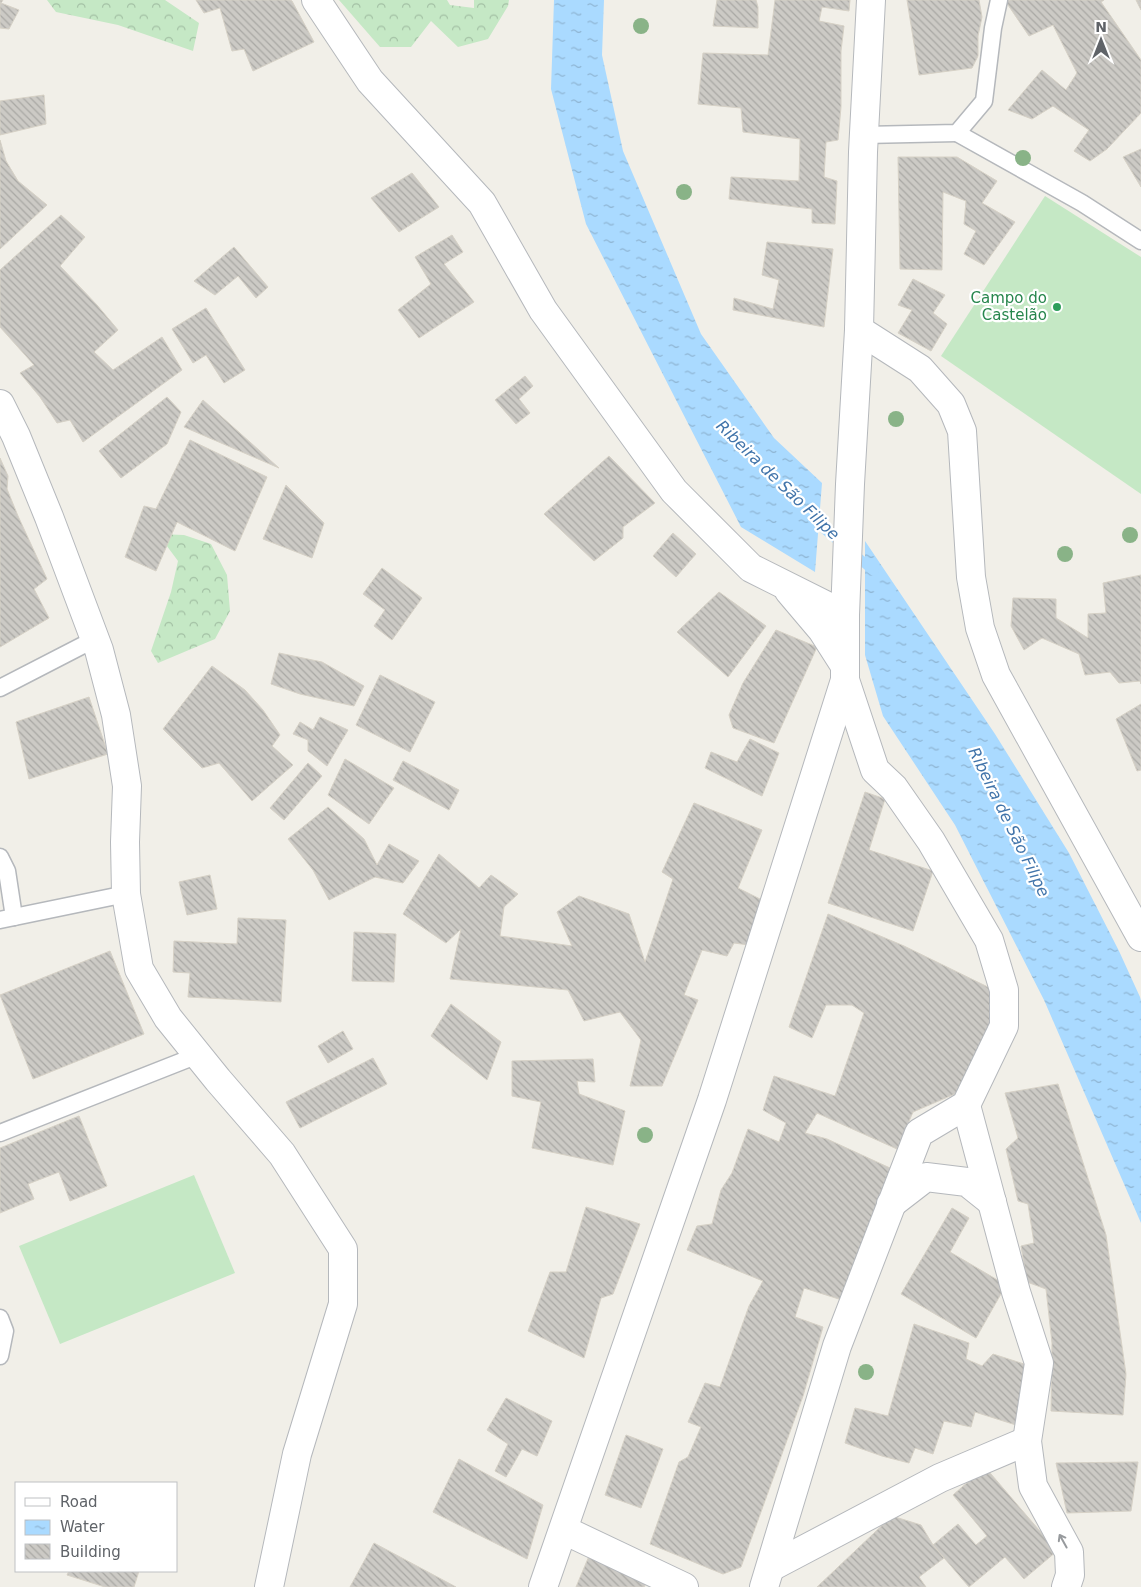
<svg xmlns="http://www.w3.org/2000/svg" width="1141" height="1587" font-family="'DejaVu Sans',sans-serif">
  <defs>
    <pattern id="forest-crowns" width="20" height="18" patternUnits="userSpaceOnUse" patternTransform="scale(1.25)"><rect width="20" height="18" fill="#c5e8c5"/><path d="M2 6a3 3 0 1 1 6 0M12 15a3 3 0 1 1 6 0" fill="none" stroke="#a3c0a4"/></pattern>
    <pattern id="water-ripples" width="26" height="14" patternUnits="userSpaceOnUse" patternTransform="scale(1.25)"><rect width="26" height="14" fill="#aadaff"/><path d="M2 4q2-2 4 0t4 0M15 11q2-2 4 0t4 0" fill="none" stroke="#8eb4d2"/></pattern>
    <pattern id="building-back-hatch" width="6" height="6" patternUnits="userSpaceOnUse" patternTransform="scale(1.25)"><rect width="6" height="6" fill="#cccac5"/><path d="M-1 5l2 2M0 0l6 6M5-1l2 2" fill="none" stroke="#a9a8a4"/></pattern>
  </defs>
  <rect width="100%" height="100%" fill="#f1efe8"/>
  <g fill="#c5e8c5">
    <path d="M1045 196 1141 257V494L941 356Z"/>
    <path d="M194 1175 235 1273 60 1344 19 1246Z"/>
  </g>
  <g fill="url(#forest-crowns)">
    <path d="M47 0H165L199 23 193 51 118 25 56 12Z"/>
    <path d="M339 0H447L450 5 474 8V0H509L508 6 488 39 458 47 431 21 411 47H380Z"/>
    <path d="M158 534 184 535 211 544 227 575 230 611 215 639 158 663 151 651 171 592 178 561Z"/>
  </g>
  <g fill="url(#water-ripples)">
    <path d="M554 0H604L602 55 623 151 701 334 774 438 822 483 815 572 741 527 586 224 551 89Z"/>
    <path d="M865 541 995 734 1069 853 1119 951 1140 997 1141 1001V1223L1044 1000 955 825 883 716 865 655Z"/>
  </g>
  <g fill="none" stroke-linecap="round" stroke-linejoin="round">
    <path stroke="#aadaff" stroke-width="10" d="M809 516 874 571"/>
  </g>
  <g fill="url(#building-back-hatch)" stroke="#d6d1c6">
    <path d="M0 0H3L1 3 19 10 9 29 0 28Z"/>
    <path d="M196 0H290L292 1 314 42 253 71 244 49 232 51 220 8 204 13Z"/>
    <path d="M717 0H756L758 7V28L713 26Z"/>
    <path d="M775 0H850L849 11 822 7 819 21 844 26 841 51V107L838 140 826 142 824 177 837 181 835 224 812 223V209L729 199 731 177 799 181 800 139 743 132 741 108 698 104 703 53 768 55Z"/>
    <path d="M907 0H979L982 17 978 36V56L972 68 919 75Z"/>
    <path d="M1010 0H1104L1101 2 1141 60V113L1107 149 1090 161 1074 151 1089 130 1053 106 1032 119 1008 110 1042 70 1066 90 1077 73 1053 25 1029 36 1006 2Z"/>
    <path d="M1136 0H1141V10Z"/>
    <path d="M44 95 46 124 0 135V101Z"/>
    <path d="M0 140 6 161 18 181 47 205 0 249Z"/>
    <path d="M1141 149V187L1123 157Z"/>
    <path d="M898 157H957L997 181 982 203 1015 222 984 265 964 254 976 231 964 224 966 201 943 192 942 270 900 269Z"/>
    <path d="M412 173 439 207 399 232 371 198Z"/>
    <path d="M61 215 85 237 60 266 97 305 118 330 94 352 113 370 162 337 182 370 83 442 70 420 57 423 40 397 20 373 34 365 0 327V270Z"/>
    <path d="M452 235 463 252 444 264 474 302 419 338 398 310 431 284 415 257Z"/>
    <path d="M767 242 833 249 824 327 733 310 734 298 773 309 779 280 762 275Z"/>
    <path d="M234 247 268 287 256 298 238 276 215 295 194 281Z"/>
    <path d="M913 279 945 295 933 313 947 324 931 351 898 333 912 310 898 305Z"/>
    <path d="M206 308 245 370 224 383 206 355 193 363 172 329Z"/>
    <path d="M525 376 533 386 519 399 530 413 516 424 495 400Z"/>
    <path d="M167 397 181 412 167 444 121 478 99 451Z"/>
    <path d="M203 400 279 468 184 427Z"/>
    <path d="M190 440 267 477 235 551 177 522 156 571 125 557 144 506 156 509Z"/>
    <path d="M609 456 655 503 623 527V538L594 561 544 514Z"/>
    <path d="M0 458 8 476 7 489 18 516 47 579 34 589 49 618 0 647Z"/>
    <path d="M286 485 324 523 312 558 263 539Z"/>
    <path d="M673 533 696 554 676 577 653 556Z"/>
    <path d="M382 568 422 598 392 640 374 626 385 610 363 594Z"/>
    <path d="M1141 575V684L1140 681 1119 683 1110 672 1085 675 1079 654 1042 638 1024 650 1011 626 1013 598 1056 599V618L1088 638V614L1106 613 1103 583Z"/>
    <path d="M719 592 766 626 728 677 677 632Z"/>
    <path d="M776 630 817 647 774 743 733 728 729 715 743 683Z"/>
    <path d="M279 653 322 662 364 686 354 706 300 694 271 684Z"/>
    <path d="M212 666 245 690 263 710 280 735 272 746 293 765 252 801 219 763 202 768 163 729Z"/>
    <path d="M380 675 435 702 410 752 356 725Z"/>
    <path d="M89 697 108 754 29 779 16 722Z"/>
    <path d="M1141 704V770L1137 771 1116 719Z"/>
    <path d="M320 717 348 730 327 766 308 751V740L293 734 300 722 313 730Z"/>
    <path d="M750 739 779 753 762 796 705 768 711 752 737 762Z"/>
    <path d="M345 759 394 788 369 824 328 795Z"/>
    <path d="M403 761 459 790 449 810 393 780Z"/>
    <path d="M308 763 322 776 284 820 270 808Z"/>
    <path d="M865 792 885 799 869 850 933 871 913 931 828 903Z"/>
    <path d="M694 803 762 830 738 888 762 900 749 945 734 943 727 956 702 950 684 995 698 1000 662 1086H630L641 1040 620 1012 584 1021 568 990 450 979 461 929 446 943 403 914 439 854 479 888 491 875 518 894 504 907 500 936 572 946 557 912 579 896 629 914 645 962 673 879 662 872Z"/>
    <path d="M328 807 364 839 377 865 389 844 419 861 403 883 375 877 329 900 313 870 288 839Z"/>
    <path d="M210 875 217 909 187 915 179 882Z"/>
    <path d="M828 914 904 946 996 991 987 1038 957 1093 913 1112 897 1149 817 1113 805 1133 827 1139 890 1168 842 1300 804 1288 795 1317 823 1327 803 1396 741 1567 723 1574 650 1544 679 1462 688 1457 701 1427 688 1422 705 1383 720 1387 749 1306 763 1281 687 1250 697 1226 712 1224 721 1190 732 1173 748 1129 779 1142 786 1123 763 1110 774 1076 835 1096 864 1013 852 1005H826L812 1038 789 1027Z"/>
    <path d="M238 918 286 920 281 1002 188 997 190 973 173 972 174 941 237 944Z"/>
    <path d="M354 932 396 934 394 982 352 981Z"/>
    <path d="M110 951 144 1034 33 1079 0 995Z"/>
    <path d="M451 1004 501 1042 487 1080 431 1036Z"/>
    <path d="M343 1031 353 1049 328 1063 318 1046Z"/>
    <path d="M373 1058 387 1084 300 1128 286 1102Z"/>
    <path d="M593 1059 595 1082 577 1081 579 1094 625 1111 613 1165 532 1148 541 1102 512 1096V1061Z"/>
    <path d="M1058 1084 1106 1235 1126 1374 1123 1415 1051 1411 1052 1343 1046 1289 1027 1282 1021 1246 1034 1243 1028 1204 1018 1201 1006 1149 1018 1138 1005 1093Z"/>
    <path d="M79 1116 107 1186 70 1201 59 1172 28 1184 34 1199 0 1213V1148Z"/>
    <path d="M586 1207 640 1224 613 1294 601 1298 584 1358 528 1331 550 1272H566Z"/>
    <path d="M952 1208 969 1218 950 1252 1006 1285 976 1338 901 1294Z"/>
    <path d="M914 1324 969 1343 966 1359 982 1366 993 1354 1027 1365 1016 1425 975 1412 971 1427 944 1421 933 1454 915 1448 909 1463 882 1456 845 1443 855 1408 888 1416Z"/>
    <path d="M506 1398 552 1421 537 1456 522 1449 506 1477 495 1471 508 1444 487 1430Z"/>
    <path d="M626 1435 663 1449 641 1508 605 1495Z"/>
    <path d="M459 1459 543 1505 527 1559 433 1512Z"/>
    <path d="M1138 1462 1131 1511 1067 1513 1056 1463Z"/>
    <path d="M985 1467 1057 1551 1024 1579 1005 1557 969 1587 933 1545 958 1524 976 1545 987 1536 953 1495Z"/>
    <path d="M892 1516 921 1525 933 1545 944 1558 919 1577 926 1587H817Z"/>
    <path d="M374 1543 456 1587H350Z"/>
    <path d="M589 1556 647 1582 644 1587H576Z"/>
    <path d="M69 1571H139L134 1587H105L67 1575Z"/>
  </g>
  <g fill="none" stroke-linecap="round" stroke-linejoin="round">
    <g stroke="#b5b8bc" stroke-width="19">
      <g id="service">
        <path d="M957 133 1082 203 1141 241"/>
        <path d="M864 135 957 133 984 101 993 28 999 0"/>
        <path d="M0 688 95 639"/>
        <path d="M0 857 7 871 14 917"/>
        <path d="M0 920 126 894"/>
        <path d="M0 1133 198 1055"/>
        <path d="M0 1318 5 1331 0 1356"/>
      </g>
    </g>
    <g stroke="#b5b8bc" stroke-width="30">
      <g id="minor">
        <path d="M316 0 370 81 482 203 543 310 674 491 751 568 845 615"/>
        <path d="M859 330 920 369 951 404 962 431 971 577 980 628 996 675 1141 937"/>
        <path d="M0 404 16 436 49 517 99 650 116 715 127 786 125 842 126 894 139 969 168 1018 218 1080 282 1154 343 1249V1304L297 1454 269 1587"/>
        <path d="M789 591 822 630 845 666"/>
        <path d="M966 1105 1016 1292 1039 1363 1027 1441 1033 1486 1069 1552 1070 1575 1066 1587"/>
        <path d="M891 1204 926 1177 967 1182 992 1202"/>
        <path d="M564 1530 684 1587"/>
        <path d="M771 1567 940 1478 1027 1441"/>
        <path d="M764 1587 837 1346 919 1133 966 1105 1004 1026V990L989 940 931 841 894 788 875 770 845 680"/>
      </g>
    </g>
    <g stroke="#b5b8bc" stroke-width="30">
      <path id="tertiary" d="M543 1587 712 1100 845 680V615L850 484 859 330 863 152 871 0"/>
    </g>
    <use href="#service" stroke="#fff" stroke-width="16"/>
    <use href="#minor" stroke="#fff" stroke-width="28"/>
    <use href="#tertiary" stroke="#fff" stroke-width="28"/>
  </g>
  <g fill="#89b387">
    <circle cx="641" cy="26" r="8"/>
    <circle cx="1023" cy="158" r="8"/>
    <circle cx="684" cy="192" r="8"/>
    <circle cx="896" cy="419" r="8"/>
    <circle cx="1130" cy="535" r="8"/>
    <circle cx="1065" cy="554" r="8"/>
    <circle cx="645" cy="1135" r="8"/>
    <circle cx="866" cy="1372" r="8"/>
  </g>
  <defs><path id="oneway-shaft" d="M-6 0H5M1.5-3L5.5 0L1.5 3" fill="none" stroke-width="1.6" stroke-linecap="round" stroke-linejoin="round" transform="scale(1.25)"/></defs>
  <use stroke="#979a9d" href="#oneway-shaft" transform="translate(1063 1541) rotate(-119)"/>
  <circle fill="#2e9e5b" stroke="#fff" stroke-width="2" cx="1057" cy="307" r="5"/>
  <g text-anchor="middle" dominant-baseline="central" stroke-width="4.5" stroke-linejoin="round" paint-order="stroke">
    <g font-size="15" fill="#27864d" stroke="#fff" text-anchor="end">
      <text x="1047" y="298">Campo do<tspan x="1047" dy="17">Castelão</tspan></text>
    </g>
    <g font-size="16" font-style="italic" fill="#4174aa" stroke="#fff">
      <text transform="translate(778 480) rotate(44)">Ribeira de São Filipe</text>
      <text transform="translate(1009 822) rotate(64)">Ribeira de São Filipe</text>
    </g>
  </g>
  <rect x="15" y="1482" width="162" height="90" fill="#ffffff" stroke="#bfc1c3"/>
  <rect x="25" y="1498" width="25" height="8" fill="#ffffff" stroke="#bfc1c3"/>
  <text x="60" y="1507" font-size="15" fill="#5f6368">Road</text>
  <rect x="25" y="1520" width="25" height="15" fill="url(#water-ripples)" stroke="#bfc1c3"/>
  <text x="60" y="1532" font-size="15" fill="#5f6368">Water</text>
  <rect x="25" y="1544" width="25" height="15" fill="url(#building-back-hatch)" stroke="#bfc1c3"/>
  <text x="60" y="1557" font-size="15" fill="#5f6368">Building</text>
  <g transform="translate(1101 40)" stroke="#ffffff" stroke-width="4" paint-order="stroke">
  <path d="M0-4L9 19L0 12L-9 19Z" fill="#5f6368"/>
  <text y="-8" font-size="14" font-weight="bold" text-anchor="middle" fill="#5f6368">N</text>
  </g>
</svg>
